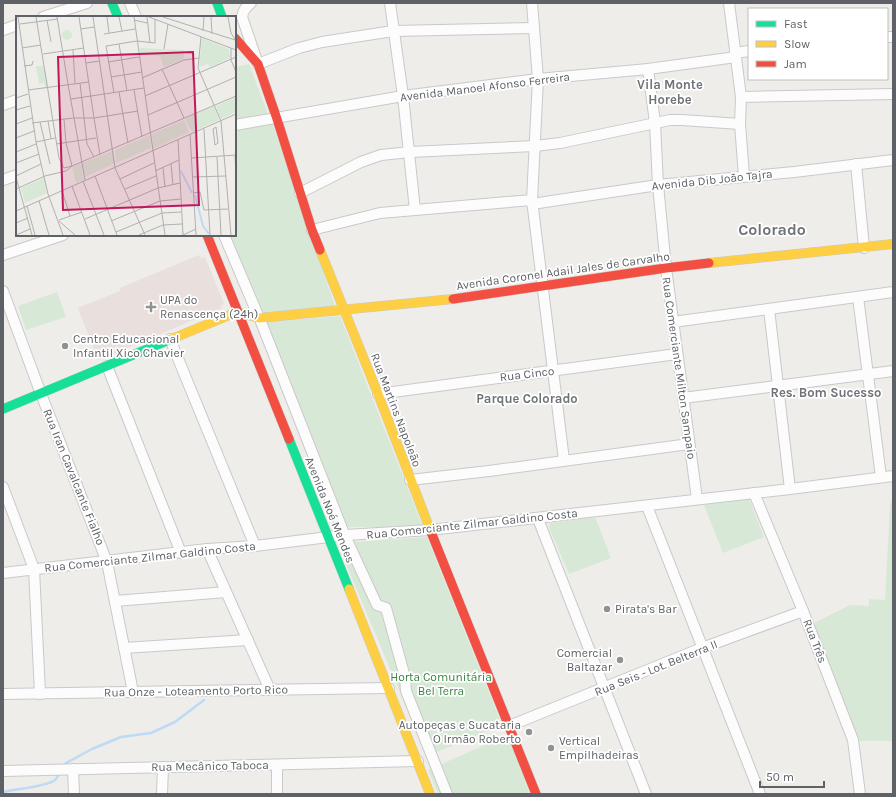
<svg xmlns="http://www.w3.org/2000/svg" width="896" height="797" font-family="Karla,sans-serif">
  <rect width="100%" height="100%" fill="#eeede9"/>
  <path fill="#e9dfdc" d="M199 255 201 258 205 257 224 304 221 305 222 308 98 360 78 308 120 291V288Z"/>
  <g fill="#d7e9d6">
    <path d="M249 64 268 114 235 119V67Z"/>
    <path d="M272 123 335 306 263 314 230 235H235V129Z"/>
    <path d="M57 292 66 317 26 330 18 306Z"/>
    <path d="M340 316 423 527H346L264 322Z"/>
    <path d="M748 496 764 537 723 553 704 505Z"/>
    <path d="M893 496V741H858L814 623 850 605 869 606V599L885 600 890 505Z"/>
    <path d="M595 517 611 558 569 574 550 530 549 523Z"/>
    <path d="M427 537 502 725 427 756 337 543Z"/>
    <path d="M507 735 530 794H438L428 770Z"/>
  </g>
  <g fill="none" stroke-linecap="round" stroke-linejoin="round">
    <g stroke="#bedaf6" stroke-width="2.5">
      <path d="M64 766 66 763 92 749 121 737 151 733 175 722 204 700"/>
      <path d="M3 792C15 789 46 787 55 780 57 778 59 774 60 772"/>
    </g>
    <g stroke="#cac9ca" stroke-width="12">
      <g id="street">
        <path d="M130 3 136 17"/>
        <path d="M251 3C246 7 243 10 242 17L258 64 299 48 322 42 393 31 534 28"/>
        <path d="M390 3 403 96 415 210"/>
        <path d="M532 3 538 79 532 200 564 460"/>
        <path d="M729 3 741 97 740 124 744 176"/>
        <path d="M43 17 87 3"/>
        <path d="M3 30 17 25"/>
        <path d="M887 37H893"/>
        <path d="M735 53 749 51"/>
        <path d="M648 69 655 123 658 185 666 268 697 499"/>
        <path d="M741 97 893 94"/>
        <path d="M3 105 17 100"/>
        <path d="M235 125 403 96 538 79 648 69 736 57"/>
        <path d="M856 164 864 248"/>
        <path d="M3 180 17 175"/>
        <path d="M300 193 361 162 381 155 410 152 535 146 560 143 670 120H682L740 124"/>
        <path d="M532 204 658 185 794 172 893 160"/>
        <path d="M312 230 380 213 532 200"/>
        <path d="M224 235 257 313"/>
        <path d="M3 255 63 235"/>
        <path d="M3 291 41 394 107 562 133 692"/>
        <path d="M858 297 881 477"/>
        <path d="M769 309 790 489"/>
        <path d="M261 322 343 531"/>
        <path d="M673 322 893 292"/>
        <path d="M170 339 255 546"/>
        <path d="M107 366 181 553"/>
        <path d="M378 394 677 354"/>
        <path d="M683 398 893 371"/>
        <path d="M410 480 489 471 689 444"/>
        <path d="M3 487 34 569 40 694"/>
        <path d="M754 493 803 611 853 740 860 794"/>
        <path d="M647 506 760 794"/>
        <path d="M538 519 646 794"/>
        <path d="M347 540 377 605 386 608 405 677 406 691 447 794"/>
        <path d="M207 549 270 690"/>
        <path d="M3 573 207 549 255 546 345 535 430 530 790 489 893 476"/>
        <path d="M115 601 226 592"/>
        <path d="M124 648 248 640"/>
        <path d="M3 694 389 688"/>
        <path d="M509 726 702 648 803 611"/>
        <path d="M277 765V794"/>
        <path d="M73 769 74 794"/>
        <path d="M3 771 418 761"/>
        <path d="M162 794 163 767"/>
      </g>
    </g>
    <g stroke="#c9c9c9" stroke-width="10">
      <g id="fast">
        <path d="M112 3 118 17"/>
        <path d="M217 3 222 17"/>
        <path d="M3 409 169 340"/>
        <path d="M289 439 349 589"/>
      </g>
    </g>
    <g stroke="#c9c9c9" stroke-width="10">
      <g id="slow">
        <path d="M320 250 378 394 431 532"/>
        <path d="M709 263 893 244"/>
        <path d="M169 340 237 312 259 318 453 299"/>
        <path d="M349 589 430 794"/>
      </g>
    </g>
    <g stroke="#c9c9c9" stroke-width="10">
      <g id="jam">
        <path d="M235 38 258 64 277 119 312 230 320 250"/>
        <path d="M207 235 289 439"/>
        <path d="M453 299 666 268 709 263"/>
        <path d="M431 532 536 794"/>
      </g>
    </g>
    <use href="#street" stroke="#fcfcfc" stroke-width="10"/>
    <use href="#fast" stroke="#16e098" stroke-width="9"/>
    <use href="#slow" stroke="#ffcf43" stroke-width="9"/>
    <use href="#jam" stroke="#f24e42" stroke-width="9"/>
  </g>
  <g fill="#909294" stroke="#fff" stroke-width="1.5">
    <path d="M149 301h4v4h4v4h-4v4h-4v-4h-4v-4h4z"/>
    <circle cx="65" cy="346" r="4"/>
    <circle cx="607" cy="609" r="4"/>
    <circle cx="620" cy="660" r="4"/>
    <circle cx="529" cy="732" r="4"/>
    <circle cx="551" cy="748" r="4"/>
  </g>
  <g text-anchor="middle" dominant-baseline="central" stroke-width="3.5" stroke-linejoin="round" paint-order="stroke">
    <g font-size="12" fill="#5e6166" stroke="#fff">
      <text transform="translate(485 87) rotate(-7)">Avenida Manoel Afonso Ferreira</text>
      <text transform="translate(712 180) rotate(-6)">Avenida Dib João Tajra</text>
      <text transform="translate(563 271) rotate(-8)">Avenida Coronel Adail Jales de Carvalho</text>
      <text transform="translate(679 368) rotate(82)">Rua Comerciante Milton Sampaio</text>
      <text transform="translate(527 374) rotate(-7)">Rua Cinco</text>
      <text transform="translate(396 410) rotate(69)">Rua Martins Napoleão</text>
      <text transform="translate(74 477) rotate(68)">Rua Iran Cavalcante Fialho</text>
      <text transform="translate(330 510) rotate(68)">Avenida Noé Mendes</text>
      <text transform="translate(472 524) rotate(-6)">Rua Comerciante Zilmar Galdino Costa</text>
      <text transform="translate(150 557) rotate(-6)">Rua Comerciante Zilmar Galdino Costa</text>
      <text transform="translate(815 641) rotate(69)">Rua Três</text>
      <text transform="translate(656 668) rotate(-22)">Rua Seis - Lot. Belterra II</text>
      <text transform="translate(196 691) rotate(-1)">Rua Onze - Loteamento Porto Rico</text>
      <text transform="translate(210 766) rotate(-1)">Rua Mecânico Taboca</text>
    </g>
    <g font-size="12" fill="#5e6166" stroke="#fff" text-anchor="start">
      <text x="160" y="300">UPA do<tspan x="160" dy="14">Renascença (24h)</tspan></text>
      <text x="73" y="339">Centro Educacional<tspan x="73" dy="14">Infantil Xico Chavier</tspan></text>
      <text x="615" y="609">Pirata's Bar</text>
      <text x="612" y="653" text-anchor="end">Comercial<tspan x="612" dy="14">Baltazar</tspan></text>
      <text x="521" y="725" text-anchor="end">Autopeças e Sucataria<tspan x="521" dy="14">O Irmão Roberto</tspan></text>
      <text x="559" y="741">Vertical<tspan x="559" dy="14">Empilhadeiras</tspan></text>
    </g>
    <g font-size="12" fill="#388441" stroke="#fff">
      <text x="441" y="677">Horta Comunitária<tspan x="441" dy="14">Bel Terra</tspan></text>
    </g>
    <g font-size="13" font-weight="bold" fill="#6f7378" stroke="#fff">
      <text x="670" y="84">Vila Monte<tspan x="670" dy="15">Horebe</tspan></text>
      <text x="826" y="392">Res. Bom Sucesso</text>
      <text x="527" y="398">Parque Colorado</text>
    </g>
    <g font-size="16" font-weight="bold" fill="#6f7378" stroke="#fff">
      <text x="772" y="229">Colorado</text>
    </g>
  </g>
  <g transform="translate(16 16)">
    <rect width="220" height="220" fill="#eeede9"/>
    <path d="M46 19a5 5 0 1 1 10 0a5 5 0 1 1-10 0ZM186 22 213 33 214 42 194 51 192 48 183 51ZM124 32 168 34V43L148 51 144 40 124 38ZM20 50H28L32 70 29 71 28 67 23 68ZM220 81V96L205 103 200 90ZM198 90 203 104 176 116 169 103ZM168 104 173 116 137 133 136 118ZM134 119 135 132 100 147 99 134ZM97 135 99 147 69 161 66 147ZM65 147 68 164 60 167 56 151ZM28 162 31 177 9 187 5 172Z" fill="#d7e9d6"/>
    <path fill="none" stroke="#bedaf6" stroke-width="2" d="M165 155 176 177M179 179 187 210 193 218"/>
    <path fill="none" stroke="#b0b1b1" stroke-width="1" d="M2 1 20 126 32 178 47 219M20 1 43 142 48 152 56 150 50 127 48 103M41 1 52 68M63 1 78 102M77 1 99 152 129 219M91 1 93 17M103 1 106 15M118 1 149 219M131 1 134 27M133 1 220 34M147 1 219 24M195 1 196 18M212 1 215 17 220 25M31 4 35 26M118 4 131 7M4 8 42 3M65 13 78 11M187 15 188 1M88 18 119 13M185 21 182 52 205 105 215 219M139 27V3M103 28 111 75M6 32 25 29M215 32V44L220 56M148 33 152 8M57 34 59 67M27 38 68 32M92 46 123 41M70 47 84 45M8 50 16 49 17 45M146 53 168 102M95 61 126 56M126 62 168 44 183 42M64 67 71 128 78 141M52 68 69 164M12 74 73 66M118 74 126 121M103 76 112 127M98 77 90 30 121 25 139 27M129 80 220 41M0 82 12 78M55 83 128 72M0 94 14 90M132 99 220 61M78 102 84 139M32 105 35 123M24 106 34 148M16 107 57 102H78L122 95M0 108 16 102M188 113 194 219M174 118 180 219M0 122 18 115M162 124 167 219M20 126 39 122M40 128 80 122M199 129 202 127 200 111M199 129 197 113 200 111M0 136 20 128M219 140 220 159M201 141 205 219M176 142 220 139M0 147 23 138M155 148 157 169M147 152 149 171M139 155 163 144M0 160 25 148M79 160 101 219M0 161 16 219M177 161 210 160M104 163 138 147M67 165 88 219M56 170 74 219M0 173 29 160 50 155 56 150 220 80M109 173 140 160M46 175 54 200M177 177 184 176 188 194 212 193M23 185 33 219M11 190 19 219M0 195 220 98M69 203 142 172 164 167M43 204 66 196M43 205 59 219M95 205 144 185 165 183M0 207 12 202M100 216 146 197 165 196M0 219 14 213M123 219 147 209 166 208M167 219 180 213"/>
    <path fill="#c2185b" fill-opacity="0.15" stroke="#c2185b" stroke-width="2" d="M177 36 183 189 47 194 42 41Z"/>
    <rect width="220" height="220" fill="none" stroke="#5e6166" stroke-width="2"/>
  </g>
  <rect width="896" height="797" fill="none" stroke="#5e6166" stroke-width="8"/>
  <rect x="748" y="8" width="140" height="72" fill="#ffffff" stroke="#bfc0c2"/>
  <rect x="756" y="21" width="20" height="6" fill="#16e098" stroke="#bfc0c2"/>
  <text x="784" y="28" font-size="12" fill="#5e6166">Fast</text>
  <rect x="756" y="41" width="20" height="6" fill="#ffcf43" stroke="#bfc0c2"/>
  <text x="784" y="48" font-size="12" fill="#5e6166">Slow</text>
  <rect x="756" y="61" width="20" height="6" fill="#f24e42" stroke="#bfc0c2"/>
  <text x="784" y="68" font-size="12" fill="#5e6166">Jam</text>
  <path d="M760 781v6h64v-6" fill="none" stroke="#5e6166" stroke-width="2"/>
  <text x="766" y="781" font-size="12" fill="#5e6166" stroke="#ffffff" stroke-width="3" paint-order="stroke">50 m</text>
</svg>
